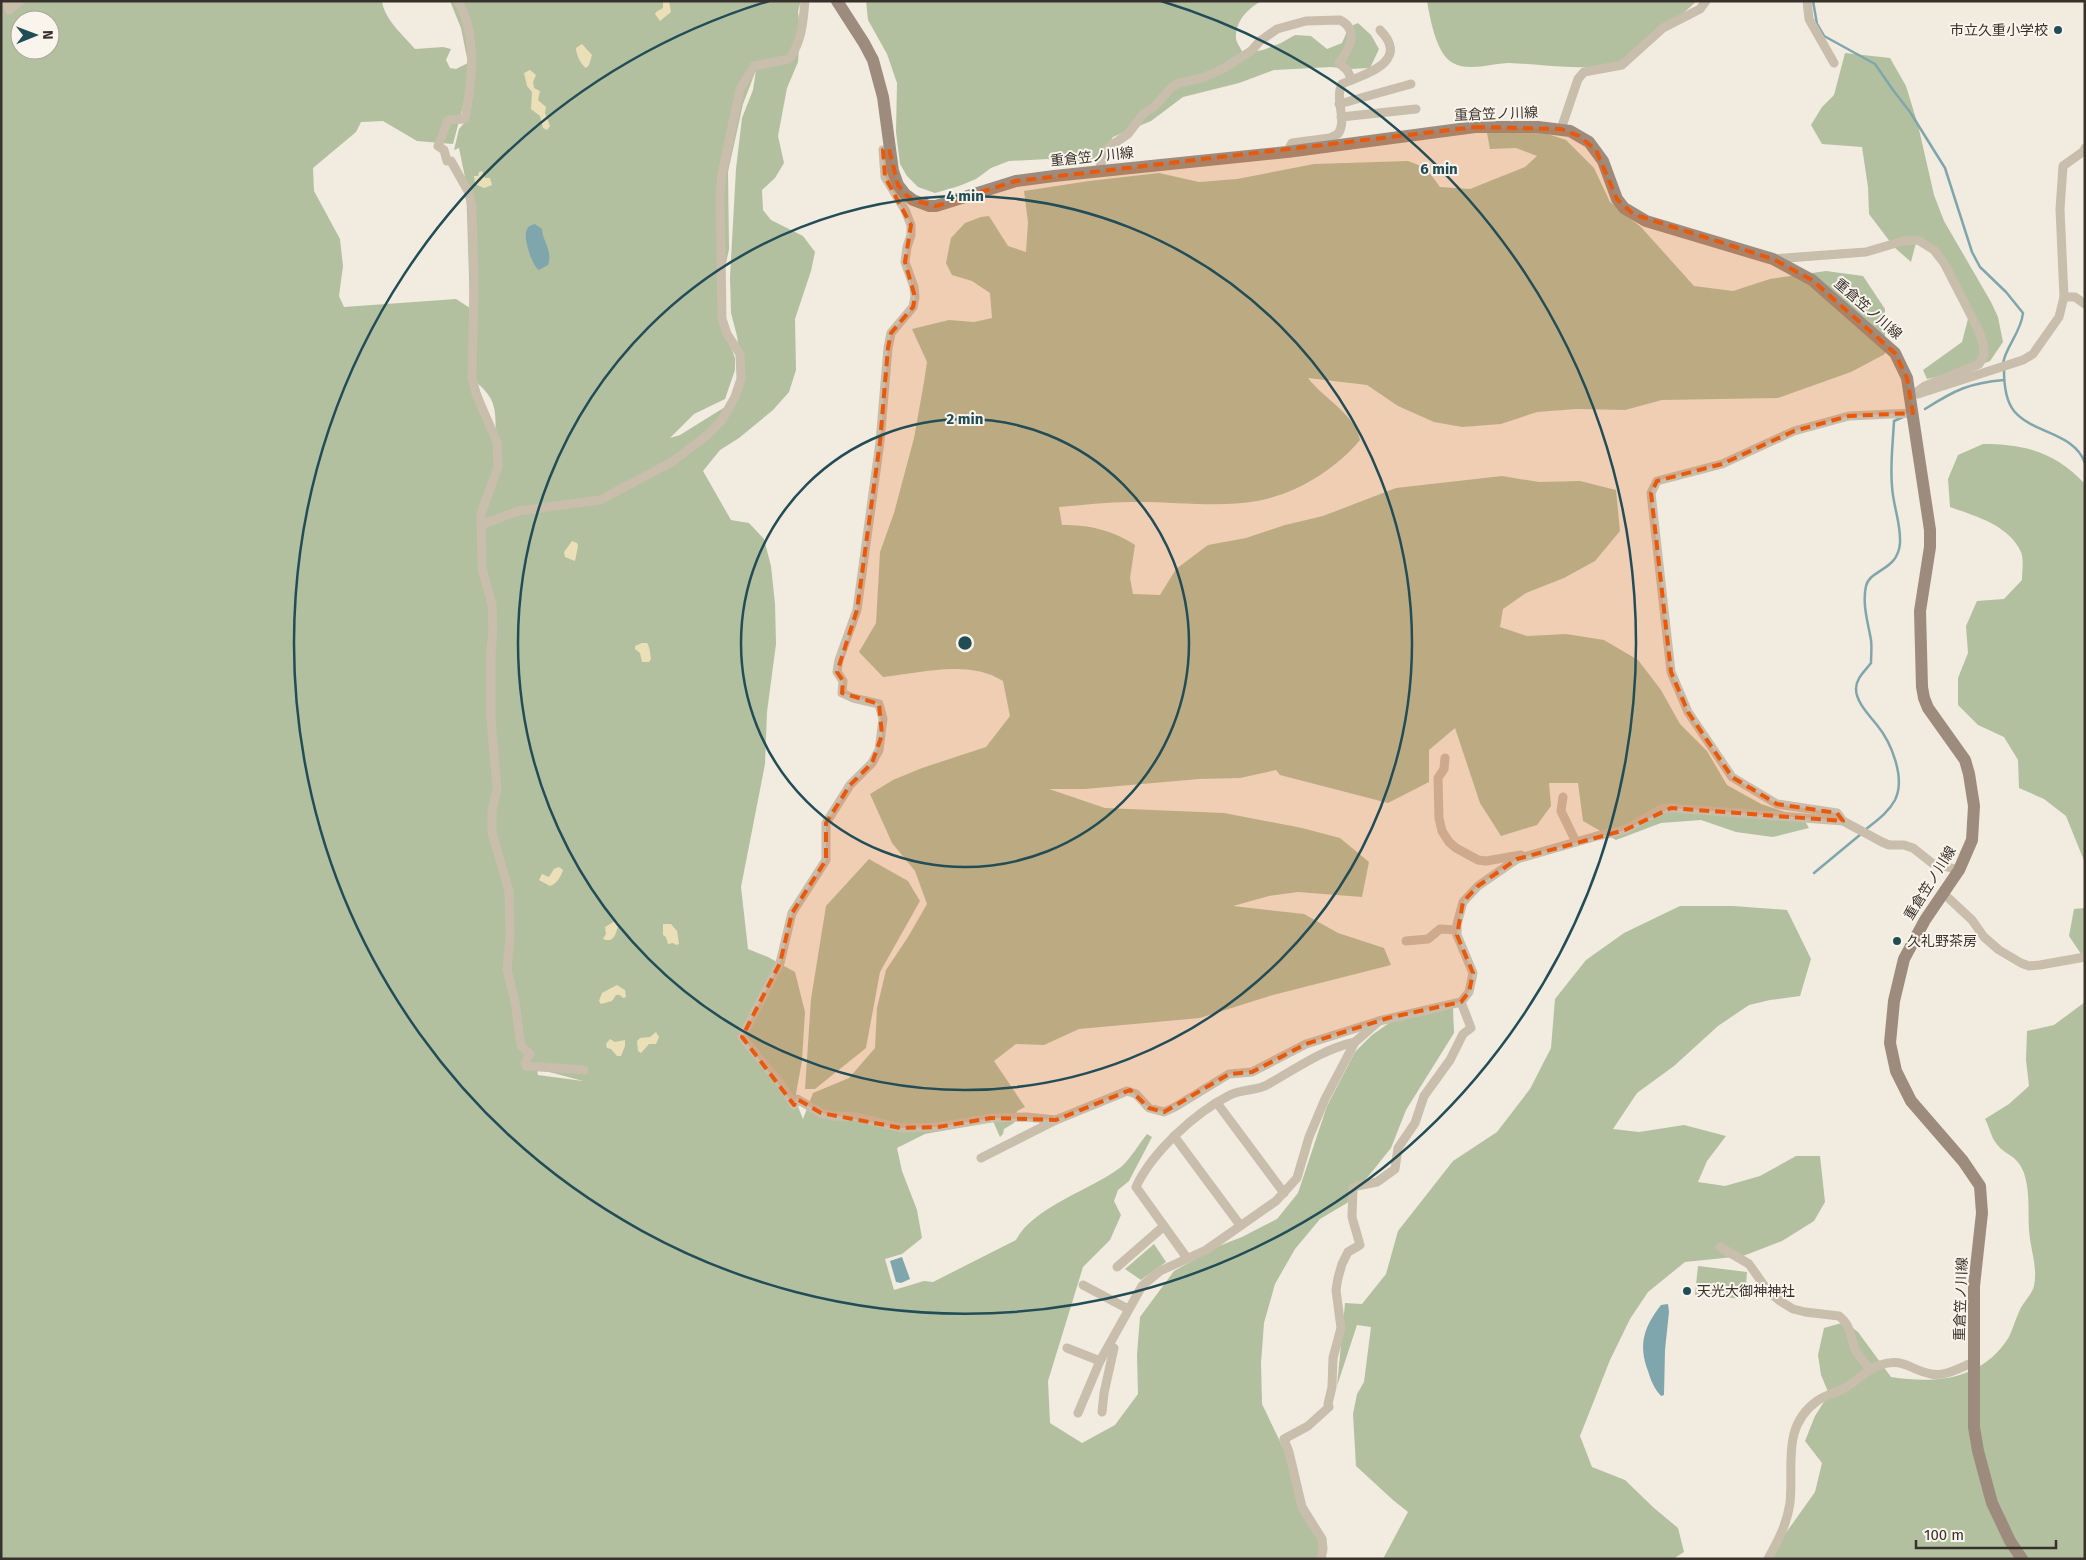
<svg xmlns="http://www.w3.org/2000/svg" width="2086" height="1560" font-family="'Fira Sans','Noto Sans JP',sans-serif">
  <rect width="100%" height="100%" fill="#f2ebdf"/>
  <g fill="#b2c0a0" fill-rule="evenodd">
    <path d="M1 1H382C384 19 404 36 415 49L443 47 451 49 446 60 450 68 456 69 468 63 461 28 450 1H801L798 11 800 32 798 62 787 88 778 136 784 163 775 178 762 190 763 210 771 220 803 236 815 252 811 271 795 319 796 370 789 392 773 410 739 438 720 450 703 471 731 520 749 523 764 539 771 566 775 604 776 644 767 712 765 764 741 887 748 949 768 957 795 972 805 1012 802 1061 795 1099 803 1119 813 1093 849 1078 875 1048 877 1008 886 970 908 937 927 904 915 871 892 843 870 794 893 780 922 768 986 747 1010 716 1003 681C969 659 920 673 883 677L859 652 876 623 880 552 894 513 914 438 924 382 927 362 912 329 949 320 974 322 992 318 990 293 972 281 952 275 946 263 951 238 965 223 981 217 989 216 1008 246 1026 252 1028 222 1024 191 1089 181 1159 173 1199 182 1237 179 1314 164 1408 161 1426 168 1440 187 1470 189 1525 167 1537 156 1516 148 1490 149 1487 133 1530 128 1566 140 1594 168 1610 202 1641 227 1694 286 1733 291 1770 279 1826 271 1863 276 1885 309V354L1851 372 1778 398 1662 400 1625 410 1576 409 1537 412 1501 424 1462 427 1434 422 1398 406 1367 385 1308 378C1322 397 1356 415 1360 440 1335 470 1296 494 1257 501 1219 508 1171 501 1131 502 1107 502 1083 505 1059 507L1062 525C1090 525 1112 530 1135 545L1130 578 1133 594 1160 595 1176 569 1208 545 1246 538 1285 525 1323 516 1396 488 1502 476 1539 482 1580 481 1616 490 1620 531 1595 561 1564 578 1526 593 1503 609 1500 627 1527 636 1566 634 1604 640 1638 660 1661 690 1680 724 1707 751 1727 785 1761 804 1803 818 1809 828 1773 837 1736 832 1701 820 1661 823 1616 840 1583 821 1578 783H1549L1551 806 1537 825 1501 836 1480 803 1455 728 1429 750V782L1388 803 1280 775 1276 770 1240 778 1199 779 1085 789H1049L1105 808 1224 813 1302 828 1340 838 1369 862 1362 897 1298 892 1269 896 1233 906 1304 914 1338 933 1384 948 1391 965 1273 995 1200 1018 1079 1029 1044 1045 1016 1044 994 1061 1025 1107 1017 1111 1014 1123 1004 1129 1003 1134 1000 1137 993 1121 925 1134 897 1148 902 1171 917 1210 922 1238 902 1254 885 1259 894 1290 924 1281 933 1282 1016 1240C1033 1207 1091 1190 1121 1167 1131 1158 1139 1144 1147 1134L1152 1137 1129 1181 1118 1190 1114 1201 1121 1215 1110 1240 1083 1267 1048 1381 1050 1423 1082 1443 1115 1425 1138 1394 1137 1355 1140 1317 1174 1271 1219 1246 1242 1237 1277 1219 1298 1193 1327 1106 1355 1052 1372 1035 1389 1023 1453 1008 1454 1033 1406 1110 1391 1148 1347 1203 1320 1219 1295 1249 1275 1284 1264 1323 1261 1363 1262 1404 1287 1456 1300 1509 1320 1539 1319 1559H1ZM20 20H50V50H20ZM756 70 753 90 742 118 736 169 730 277 731 313 737 336 741 363 736 391 725 407 680 435 670 438 694 414 725 399 735 370V358L725 331 723 278 729 249 728 172 743 104ZM464 102 466 121 459 129 454 150 459 148 466 182 470 308 456 299 344 307 339 296 343 266 340 239 314 191 313 168 356 132 361 122 383 121 417 141 453 144ZM477 383C497 400 495 410 496 434ZM537 1069H538L583 1081 538 1075Z"/>
    <path d="M866 1H1262C1248 8 1235 21 1236 39 1237 43 1241 49 1243 53L1263 50 1281 43 1295 35 1311 36 1327 49 1342 43 1349 27 1358 23 1371 35 1379 49 1370 68 1350 69 1331 67 1274 70 1239 83 1183 97 1151 121 1113 137 1103 154 1086 162H1066L1048 159 1009 161 991 168 976 179 959 186 935 193 918 187 907 176 900 164 896 132 897 83 887 54 868 20Z"/>
    <path d="M1427 1H1697C1676 19 1641 54 1615 63 1584 72 1542 64 1509 63 1493 63 1469 72 1453 63 1436 54 1430 18 1427 1Z"/>
    <path d="M1845 53 1890 58 1906 86 1918 125 1934 195 1944 221 1991 302 1998 317 2003 342 1990 361 1967 370 1927 379 1923 370 1962 342 1968 319 1947 264 1917 239 1911 262 1894 247 1869 214 1868 187 1862 147 1822 144 1811 125 1822 107 1834 95Z"/>
    <path d="M1983 444C2024 444 2056 452 2085 484V863L2066 816 2044 799 2019 788 2018 760 2004 737 1978 725 1958 705V678L1968 653 1966 626 1977 601 2004 599 2022 580C2022 572 2024 559 2021 552 2009 525 1975 516 1950 507L1948 479 1958 455Z"/>
    <path d="M869 859 908 881 920 901 880 972 866 1048 815 1089H805L811 999 826 906Z"/>
    <path d="M1680 906H1733L1787 910 1811 959 1800 996 1770 1000 1749 1005 1718 1026 1674 1066 1637 1093 1613 1129 1639 1132 1684 1125 1726 1136 1707 1161 1698 1182 1725 1186 1760 1176 1796 1156H1820L1825 1202 1814 1221 1782 1241 1743 1256 1685 1262 1648 1292 1630 1319 1610 1360 1580 1436 1592 1467 1625 1480 1654 1508 1678 1528 1684 1552 1673 1559H1383L1408 1512 1393 1500 1356 1466 1353 1414 1357 1394 1364 1382 1371 1327 1357 1325 1337 1386 1345 1303 1362 1304 1386 1274 1398 1231 1453 1161 1497 1132 1530 1089 1551 1048 1555 999 1586 960 1624 933Z"/>
    <path d="M2085 908V960L2069 936 2074 909Z"/>
    <path d="M2085 1002V1559H1772L1783 1537 1815 1492 1822 1463 1805 1441 1815 1416 1829 1394 1821 1375 1818 1355 1824 1328 1845 1322 1858 1332 1891 1377C1937 1384 1982 1380 2009 1337 2013 1329 2015 1320 2019 1312 2022 1303 2032 1295 2034 1286 2038 1267 2030 1248 2029 1230 2028 1211 2030 1191 2024 1173 2017 1154 2005 1156 1996 1143 1991 1137 1989 1126 1985 1119L2009 1104 2029 1086 2026 1060 2027 1031 2054 1025Z"/>
    <path d="M1154 1244 1166 1262 1141 1280 1125 1269Z"/>
    <path d="M1698 1266 1747 1272 1745 1299 1695 1295Z"/>
  </g>
  <g fill="#ebdfb8">
    <path d="M663 1H669L671 12 660 21 655 14 656 12 663 8Z"/>
    <path d="M582 44 592 55 589 65 586 68C581 65 576 54 576 48Z"/>
    <path d="M530 70 536 75 533 82 534 88 540 91 538 100 546 107 545 113 550 126 547 130 543 128 540 116 531 109 532 92 527 86 524 73Z"/>
    <path d="M482 171 485 178H490L492 185 484 188 475 184 474 176H478L479 172Z"/>
    <path d="M572 541 577 543 578 546 575 561 565 557 564 552Z"/>
    <path d="M642 643H647C650 647 650 654 651 659L649 662H642L640 653 635 649V646Z"/>
    <path d="M559 867 563 870C561 877 556 884 550 886L539 880 542 874 549 877 554 869Z"/>
    <path d="M615 921 619 923C616 932 615 944 603 939L606 934 605 927Z"/>
    <path d="M663 924H671L677 931 679 944 676 945 673 943 668 944 666 937 663 935Z"/>
    <path d="M617 985 625 990 626 997 623 998 620 995H616L612 1001 601 1004 599 1001 602 993Z"/>
    <path d="M656 1032 659 1037 656 1044H649L641 1053 638 1051 637 1041 640 1038 650 1037Z"/>
    <path d="M610 1039 615 1042 625 1040V1046L621 1056H617L611 1049 607 1048 606 1044Z"/>
  </g>
  <g fill="#80a6ad">
    <path d="M535 224 542 229C543 243 553 250 548 265L539 270C532 266 524 240 526 232 527 227 530 225 535 224Z"/>
    <path d="M902 1257 910 1279 901 1283 896 1282 890 1261Z"/>
    <path d="M1668 1304 1669 1312 1665 1350 1664 1395 1661 1396C1654 1388 1651 1381 1648 1371 1638 1344 1644 1327 1661 1305Z"/>
  </g>
  <g fill="none" stroke-linecap="round" stroke-linejoin="round">
    <g stroke="#80a6ad" stroke-width="2.5">
      <path d="M1813 1 1817 24 1824 36 1875 64 1893 90 1910 112 1945 168 1972 252 1980 267 2006 292 2023 313C2021 333 2005 347 2003 364"/>
      <path d="M2004 370C2004 382 2006 401 2014 411 2033 434 2074 432 2085 463"/>
      <path d="M1925 409C1955 390 1969 383 2004 380"/>
      <path d="M1865 830C1876 821 1888 813 1895 800 1906 778 1891 742 1877 725 1869 715 1856 702 1856 689 1856 678 1865 671 1871 663 1871 655 1872 647 1871 640 1868 623 1862 604 1866 586 1870 569 1898 571 1900 543 1901 523 1893 506 1892 486 1890 465 1893 442 1894 421L1903 417"/>
      <path d="M1814 873 1861 834"/>
    </g>
    <g stroke="#c9bdac" stroke-width="9">
      <path d="M6 1 9 10 21 1"/>
      <path d="M458 1C478 36 472 82 465 119L448 120 438 146 444 150 447 161H451L469 193 472 207 474 282 472 377 476 394 497 442 498 467 481 514 482 568 492 604 493 633 491 650V719L497 789 492 811V833L509 891 510 937 507 969 515 1002 521 1046 530 1054 525 1063 526 1066 584 1070"/>
      <path d="M1807 1 1809 19 1834 63"/>
      <path d="M1339 104 1411 84"/>
      <path d="M1341 117 1416 109"/>
      <path d="M1561 129 1578 79 1584 72 1622 65 1663 28 1700 9 1706 1"/>
      <path d="M889 149 883 150 885 177 905 210 911 225V235L907 247 905 262 914 287 915 297 913 307 891 333 888 348 880 442 857 610 839 660 837 672 843 681 842 693 853 698 879 704 883 719 879 750 872 763 850 785 826 823V860L792 913 780 963 742 1037 780 1083 794 1105 797 1099 821 1113 834 1116 857 1117 901 1128 938 1127 991 1118 1027 1117 1056 1120 1127 1091 1136 1094 1149 1108 1164 1112 1175 1107 1229 1074 1252 1072 1306 1044 1379 1021"/>
      <path d="M1287 152 1292 143 1330 138 1338 134C1348 120 1334 100 1342 84 1365 74 1411 62 1380 30"/>
      <path d="M1099 171 1103 156 1109 147 1128 134 1144 113 1154 107 1172 87 1179 83 1202 78 1224 68 1251 51 1260 41 1277 29 1306 21 1340 20C1360 30 1349 50 1339 63L1347 70 1352 80"/>
      <path d="M1773 259 1866 252 1903 241 1918 240 1934 250 1944 263 1979 331 1983 343 1984 355 1979 364 1925 386 1910 397"/>
      <path d="M2064 297H2075L2085 304"/>
      <path d="M1918 394 2023 360 2033 354 2059 317 2064 297 2060 209 2063 166 2084 151 2085 148"/>
      <path d="M481 525 518 511 600 500 672 462 705 437 722 420 735 397 741 379 740 354 727 334 722 319 720 195 722 174 740 89 754 66 789 59C802 42 803 22 805 1"/>
      <path d="M1445 758 1444 769 1438 778 1439 818 1442 831 1449 842 1456 848 1478 860 1486 861 1521 855"/>
      <path d="M1563 797 1561 811 1576 842"/>
      <path d="M1843 821 1837 813 1777 804 1732 777 1688 712 1671 672 1651 493 1657 481 1722 464 1794 431 1849 416 1913 413"/>
      <path d="M1943 893 1972 920 1984 937 1999 950 2021 963 2029 966 2040 965 2085 957"/>
      <path d="M1406 941 1428 939 1440 929 1457 930"/>
      <path d="M1217 1103 1284 1193"/>
      <path d="M1174 1136 1240 1225"/>
      <path d="M981 1158 1056 1120"/>
      <path d="M1720 1247 1749 1264 1768 1291 1780 1301 1793 1309 1805 1312 1839 1316C1851 1325 1850 1336 1855 1349 1858 1356 1865 1363 1870 1369"/>
      <path d="M1187 1258 1136 1187C1152 1152 1196 1112 1230 1095 1241 1089 1256 1091 1267 1085 1295 1069 1323 1049 1355 1042"/>
      <path d="M1117 1267 1164 1226"/>
      <path d="M1083 1285 1128 1309"/>
      <path d="M1067 1348 1100 1361"/>
      <path d="M1102 1412 1104 1393 1114 1348 1109 1345"/>
      <path d="M1078 1413 1100 1361 1142 1286 1160 1271 1206 1250 1276 1201 1297 1178 1309 1137 1325 1099 1355 1042 1379 1021 1461 1002 1469 992 1473 973 1457 935V924L1463 902 1478 886 1517 859 1597 836 1625 830 1661 809 1671 808 1843 821 1882 842 1889 845H1904L1913 848 1932 863 1959 870"/>
      <path d="M1321 1559 1323 1549 1322 1539 1302 1507 1289 1452 1284 1439 1308 1426 1329 1407 1328 1404 1332 1387 1333 1358 1341 1328 1336 1290 1338 1278 1342 1264 1348 1252 1360 1245 1352 1217 1353 1188 1357 1186 1377 1182 1395 1169 1398 1148 1415 1123 1424 1096 1450 1060 1463 1034 1471 1028 1461 1002"/>
      <path d="M1768 1559C1778 1541 1787 1524 1790 1503 1794 1466 1781 1427 1817 1401 1825 1395 1836 1393 1845 1388 1857 1381 1866 1370 1880 1365 1903 1357 1910 1370 1931 1374 1945 1377 1961 1367 1974 1362"/>
    </g>
    <path stroke="#9d8c7d" stroke-width="12" d="M837 1 864 43 873 60 883 97 893 171 898 185 905 194 913 200 929 206H936L1016 181 1054 176 1287 152 1475 127H1538L1570 131 1589 142 1603 161 1617 199 1624 208 1646 221 1773 259 1812 280 1895 353 1907 378 1930 530V547L1920 611 1922 687 1924 698 1928 708 1965 760 1969 774 1974 806 1972 840 1959 870 1925 920 1904 959 1894 1001 1890 1043 1896 1071 1911 1101 1963 1161 1980 1186 1982 1213 1974 1286V1427L1978 1451 1992 1503 2010 1541 2022 1559"/>
  </g>
  <path fill="#e8590c" fill-opacity="0.2" stroke="#e8590c" stroke-width="4" stroke-dasharray="10 6" stroke-linejoin="round" d="M1475 127 1561 129 1579 136 1596 150 1617 199 1633 214 1773 259 1812 280 1895 353 1907 378 1913 413 1849 416 1794 431 1722 464 1657 481 1651 493 1671 672 1688 712 1732 777 1777 804 1837 813 1843 821 1671 808 1625 830 1517 859 1478 886 1463 902 1457 935 1473 973 1469 992 1461 1002 1388 1018 1306 1044 1252 1072 1229 1074 1164 1112 1149 1108 1130 1090 1056 1120 991 1118 938 1127 901 1128 821 1113 797 1099 794 1105 742 1037 780 963 792 913 826 860V823L850 785 872 763 882 735 879 704 842 693 843 681 837 672 857 610 880 442 888 348 891 333 913 307 915 297 905 262 911 225 885 177 883 150 889 149 898 185 905 194 913 200 936 206 1016 181Z"/>
  <g fill="none" stroke="#224d57" stroke-width="2.5">
    <circle cx="965" cy="643" r="224"/>
    <circle cx="965" cy="643" r="447"/>
    <path d="M1161 1A671 671 0 1 1 769 1"/>
  </g>
  <g fill="#224d57" stroke="#f9f5ec" stroke-width="2">
    <circle cx="2058" cy="30" r="5"/>
    <circle cx="1897" cy="941" r="5"/>
    <circle cx="1687" cy="1291" r="5"/>
  </g>
  <g text-anchor="middle" dominant-baseline="central" stroke-width="4" stroke-linejoin="round" paint-order="stroke">
    <g font-size="14" fill="#38302a" stroke="#f9f5ec" text-anchor="start">
      <text x="2048" y="30" text-anchor="end">市立久重小学校</text>
      <text x="1907" y="941">久礼野茶房</text>
      <text x="1697" y="1291">天光大御神神社</text>
    </g>
    <g font-size="14" fill="#38302a" stroke="#f9f5ec">
      <text transform="translate(1496 114) rotate(-2)">重倉笠ノ川線</text>
      <text transform="translate(1092 157) rotate(-6)">重倉笠ノ川線</text>
      <text transform="translate(1868 309) rotate(41)">重倉笠ノ川線</text>
      <text transform="translate(1930 883) rotate(-58)">重倉笠ノ川線</text>
      <text transform="translate(1961 1299) rotate(-88)">重倉笠ノ川線</text>
    </g>
  </g>
  <circle cx="965" cy="643" r="8" fill="#224d57" stroke="#f9f5ec" stroke-width="2.5"/>
  <g font-size="15" text-anchor="middle" font-weight="bold" fill="#224d57" stroke="#f9f5ec" stroke-width="4" stroke-linejoin="round" paint-order="stroke">
    <text x="1439" y="174">6 min</text>
    <text x="965" y="201">4 min</text>
    <text x="965" y="424">2 min</text>
  </g>
  <rect width="2086" height="1560" fill="none" stroke="#38302a" stroke-width="5"/>
  <g transform="translate(35 35) rotate(89)"><circle r="24" fill="#f9f5ec" stroke="#aca69e"/>
  <path d="M0-4L9 19L0 12L-9 19Z" fill="#224d57"/>
  <text y="-8" font-size="14" font-weight="bold" text-anchor="middle" fill="#38302a">N</text>
  </g>
  <path d="M1916 1540v8h140v-8" fill="none" stroke="#38302a" stroke-width="2.5"/>
  <text x="1924" y="1540" font-size="15" fill="#38302a" stroke="#f9f5ec" stroke-width="4" paint-order="stroke">100 m</text>
</svg>
